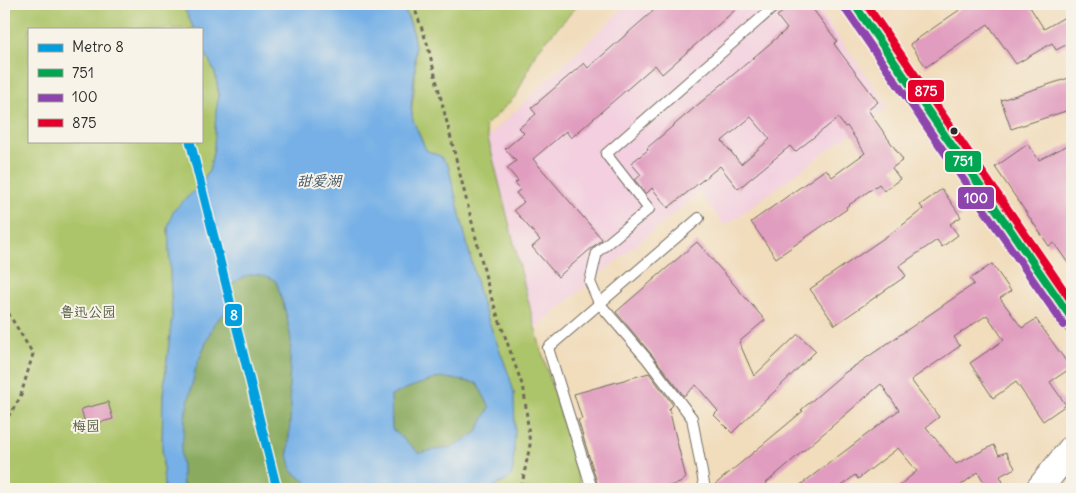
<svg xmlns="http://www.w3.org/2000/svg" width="1076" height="493" font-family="Delius,'LXGW WenKai TC',sans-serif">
  <rect width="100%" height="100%" fill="#f7f3e8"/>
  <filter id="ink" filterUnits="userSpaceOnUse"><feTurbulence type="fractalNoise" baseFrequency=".02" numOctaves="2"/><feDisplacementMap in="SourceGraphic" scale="10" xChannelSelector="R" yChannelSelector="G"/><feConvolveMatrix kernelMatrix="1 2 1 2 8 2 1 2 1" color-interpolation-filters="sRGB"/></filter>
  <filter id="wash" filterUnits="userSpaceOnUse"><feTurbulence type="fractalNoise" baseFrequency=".0096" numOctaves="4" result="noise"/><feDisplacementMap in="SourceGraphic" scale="20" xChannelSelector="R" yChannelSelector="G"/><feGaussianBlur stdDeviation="1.12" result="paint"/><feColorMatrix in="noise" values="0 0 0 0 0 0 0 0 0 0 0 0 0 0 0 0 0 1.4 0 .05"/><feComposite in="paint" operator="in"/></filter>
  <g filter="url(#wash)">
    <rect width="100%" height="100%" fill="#f1dcbb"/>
    <path fill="#f3cfdf" d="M628 4H815L888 106 725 226 699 193 535 328 488 137Z"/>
    <g fill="#adc56a" stroke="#6c784a">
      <path d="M4 4H182L194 29H29V141H201V43L215 73 219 95 216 111 214 148 209 171 168 227 172 316 163 395 162 444 164 489H4Z"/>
      <path d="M402 4H579L536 52 516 96 485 126 535 328 582 489H489L506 481 511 476 513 469 515 432 514 393 509 375 481 301 448 165 440 156 426 150C422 140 414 128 412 118 411 108 413 100 414 91 416 63 418 29 402 4Z"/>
    </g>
    <g fill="#8aaa5e" stroke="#5a6a44">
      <path d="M263 274 276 281 286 313 291 339 289 387 291 406 288 454 292 471 315 489H183L181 453 186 411 196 367 214 323 225 313 228 287 244 275Z"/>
      <path d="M440 377 477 383 490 407 476 433 453 447 419 453 392 429 391 396 408 388Z"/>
    </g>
    <path fill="#76b0e6" stroke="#506e88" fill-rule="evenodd" d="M182 4H402L411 26 415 47V70L411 107 413 120 426 150 440 156 448 165 481 301 509 375 514 393 515 432 513 469 511 476 506 481 489 489H315L292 471 288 454 291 406 289 387 291 339 286 313 276 281C256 269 246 274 228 287L225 313 214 323 196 367 186 411 181 453 183 489H164L162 444 163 395 172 316 168 227 173 211 196 189 209 171 214 148 216 111 219 95 215 73 201 43V29H194ZM440 377 477 383 490 407 476 433 453 447 419 453 392 429 391 396 408 388Z"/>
    <g id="blocks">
      <g fill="#e19dbf" fill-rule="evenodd">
        <path d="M661 4H742L662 74 655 65 571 138 566 131 533 159 602 239 558 277 532 247 540 240 514 210 524 202 516 193 521 189 515 183 518 181 507 168 516 161 505 149 524 133 519 128 536 114 531 108 584 63 588 68Z"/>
        <path d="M794 4H809L837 41 834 44 878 102 868 110 903 160 892 168 900 179 884 191 879 184 846 207 847 209 776 258 751 222 826 169 832 177 865 153 847 126 845 127 838 118 795 152 790 146 738 189 720 166 668 208 652 188 646 194 635 180 641 175 631 163 648 150 647 148 787 29 777 16ZM751 117 770 139 741 164 722 141Z"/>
        <path d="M968 4H1028L1044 29 1072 13V42L1056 50 1052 43 1016 64 988 24 926 67 910 44Z"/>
        <path d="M1072 77V109L1011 129 1001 100Z"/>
        <path d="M1072 143V269L1054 243 1049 246 995 167 1028 144 1039 160Z"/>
        <path d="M942 189 961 217 950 224 958 235 942 247 937 240 899 266 906 276 835 325 810 289 900 227 923 209 920 205Z"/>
        <path d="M697 242 765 320 739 342 754 376 798 334 816 351 732 433 714 415 718 411 696 385 684 396 652 355 616 312Z"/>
        <path d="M992 264 1011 291 1000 298 1022 328 1036 319 1071 368 1050 382 1066 405 1043 421 1016 382 993 398 970 363 1004 340 987 315 954 337 960 346 911 380 939 417 926 427 956 464 994 445 999 455 1006 452 1015 468 1000 476 1003 482 988 489 978 472 956 489H895L917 471 898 448 858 479 855 475 838 489H795L899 410 881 384 766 483 772 489H712V487L803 411 801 410 843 374 974 284 970 279Z"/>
        <path d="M649 373 673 405 669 409 686 478 680 483 659 489H599L578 420 582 419 574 394Z"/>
        <path d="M108 402 113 419 86 426 81 409Z"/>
      </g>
    </g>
  </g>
  <g filter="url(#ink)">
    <use href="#blocks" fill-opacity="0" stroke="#70695d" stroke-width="1"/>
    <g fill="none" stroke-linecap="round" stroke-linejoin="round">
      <g stroke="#70695d" stroke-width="12">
        <g id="service">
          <path d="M592 489 548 348 699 218"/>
          <path d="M705 489 692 418 647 359 599 303 590 282 597 252 649 209 606 154 777 4"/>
        </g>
      </g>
      <g stroke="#70695d" stroke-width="28">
        <g id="tertiary">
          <path d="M854 4 1072 319"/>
          <path d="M1039 489 1072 448"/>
        </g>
      </g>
      <g stroke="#70695d" stroke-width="3" stroke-dasharray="4 4" stroke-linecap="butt">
        <path d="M413 4 427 43 490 294 524 390 530 445 521 489"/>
        <path d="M4 306 33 354 20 398 4 423"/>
      </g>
      <use href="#service" stroke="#fff" stroke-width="10"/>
      <use href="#tertiary" stroke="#fff" stroke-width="26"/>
      <g stroke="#f7f3e8" stroke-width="11">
        <path id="bus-1" d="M854 4 1072 319"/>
      </g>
      <g stroke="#f7f3e8" stroke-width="11">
        <path id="bus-2" d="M846 10 1064 325"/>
      </g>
      <g stroke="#f7f3e8" stroke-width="11">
        <path id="bus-3" d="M866 4 1072 302"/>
      </g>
      <use href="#bus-1" stroke="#00a651" stroke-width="8"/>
      <use href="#bus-2" stroke="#8e44ad" stroke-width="8"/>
      <use href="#bus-3" stroke="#e4002b" stroke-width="8"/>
      <g stroke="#f7f3e8" stroke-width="12">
        <path id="metro-1" d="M190 141 277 489"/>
      </g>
      <use href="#metro-1" stroke="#009fdf" stroke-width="9"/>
    </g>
  </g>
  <circle fill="#2b2b2b" stroke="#f7f3e8" stroke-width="2" cx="954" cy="131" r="4.5"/>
  <g text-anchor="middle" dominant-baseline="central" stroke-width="4" stroke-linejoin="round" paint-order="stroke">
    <g font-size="14" fill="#52593e" stroke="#f7f3e8">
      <text x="88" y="312">鲁迅公园</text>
      <text x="86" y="426">梅园</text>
    </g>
    <g font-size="15" font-style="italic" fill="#425363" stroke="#f7f3e8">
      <text x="319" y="180">甜爱湖</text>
    </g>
  </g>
  <g stroke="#f7f3e8" stroke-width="2">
    <rect x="907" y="79" width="38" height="24" rx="5" fill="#e4002b"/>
    <rect x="944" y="150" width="38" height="23" rx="5" fill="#00a651"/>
    <rect x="957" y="186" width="38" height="24" rx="5" fill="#8e44ad"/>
    <rect x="224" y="303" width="19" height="24" rx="5" fill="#009fdf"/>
  </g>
  <g font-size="14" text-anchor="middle" font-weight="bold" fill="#fff">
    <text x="926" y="96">875</text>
    <text x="963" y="166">751</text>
    <text x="976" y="203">100</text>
    <text x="234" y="320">8</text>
  </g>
  <rect width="1076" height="493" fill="none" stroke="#f7f3e8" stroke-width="20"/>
  <rect x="28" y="28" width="175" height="115" fill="#f7f3e8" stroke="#a5a39c"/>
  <rect x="38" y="44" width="25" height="8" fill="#009fdf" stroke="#a5a39c"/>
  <text x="72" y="52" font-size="15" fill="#2b2b2b">Metro 8</text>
  <rect x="38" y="69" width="25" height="8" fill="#00a651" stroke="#a5a39c"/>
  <text x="72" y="78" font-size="15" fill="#2b2b2b">751</text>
  <rect x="38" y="94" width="25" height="8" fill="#8e44ad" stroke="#a5a39c"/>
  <text x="72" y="102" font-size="15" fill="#2b2b2b">100</text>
  <rect x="38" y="119" width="25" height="8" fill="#e4002b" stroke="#a5a39c"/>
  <text x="72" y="128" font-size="15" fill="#2b2b2b">875</text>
</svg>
